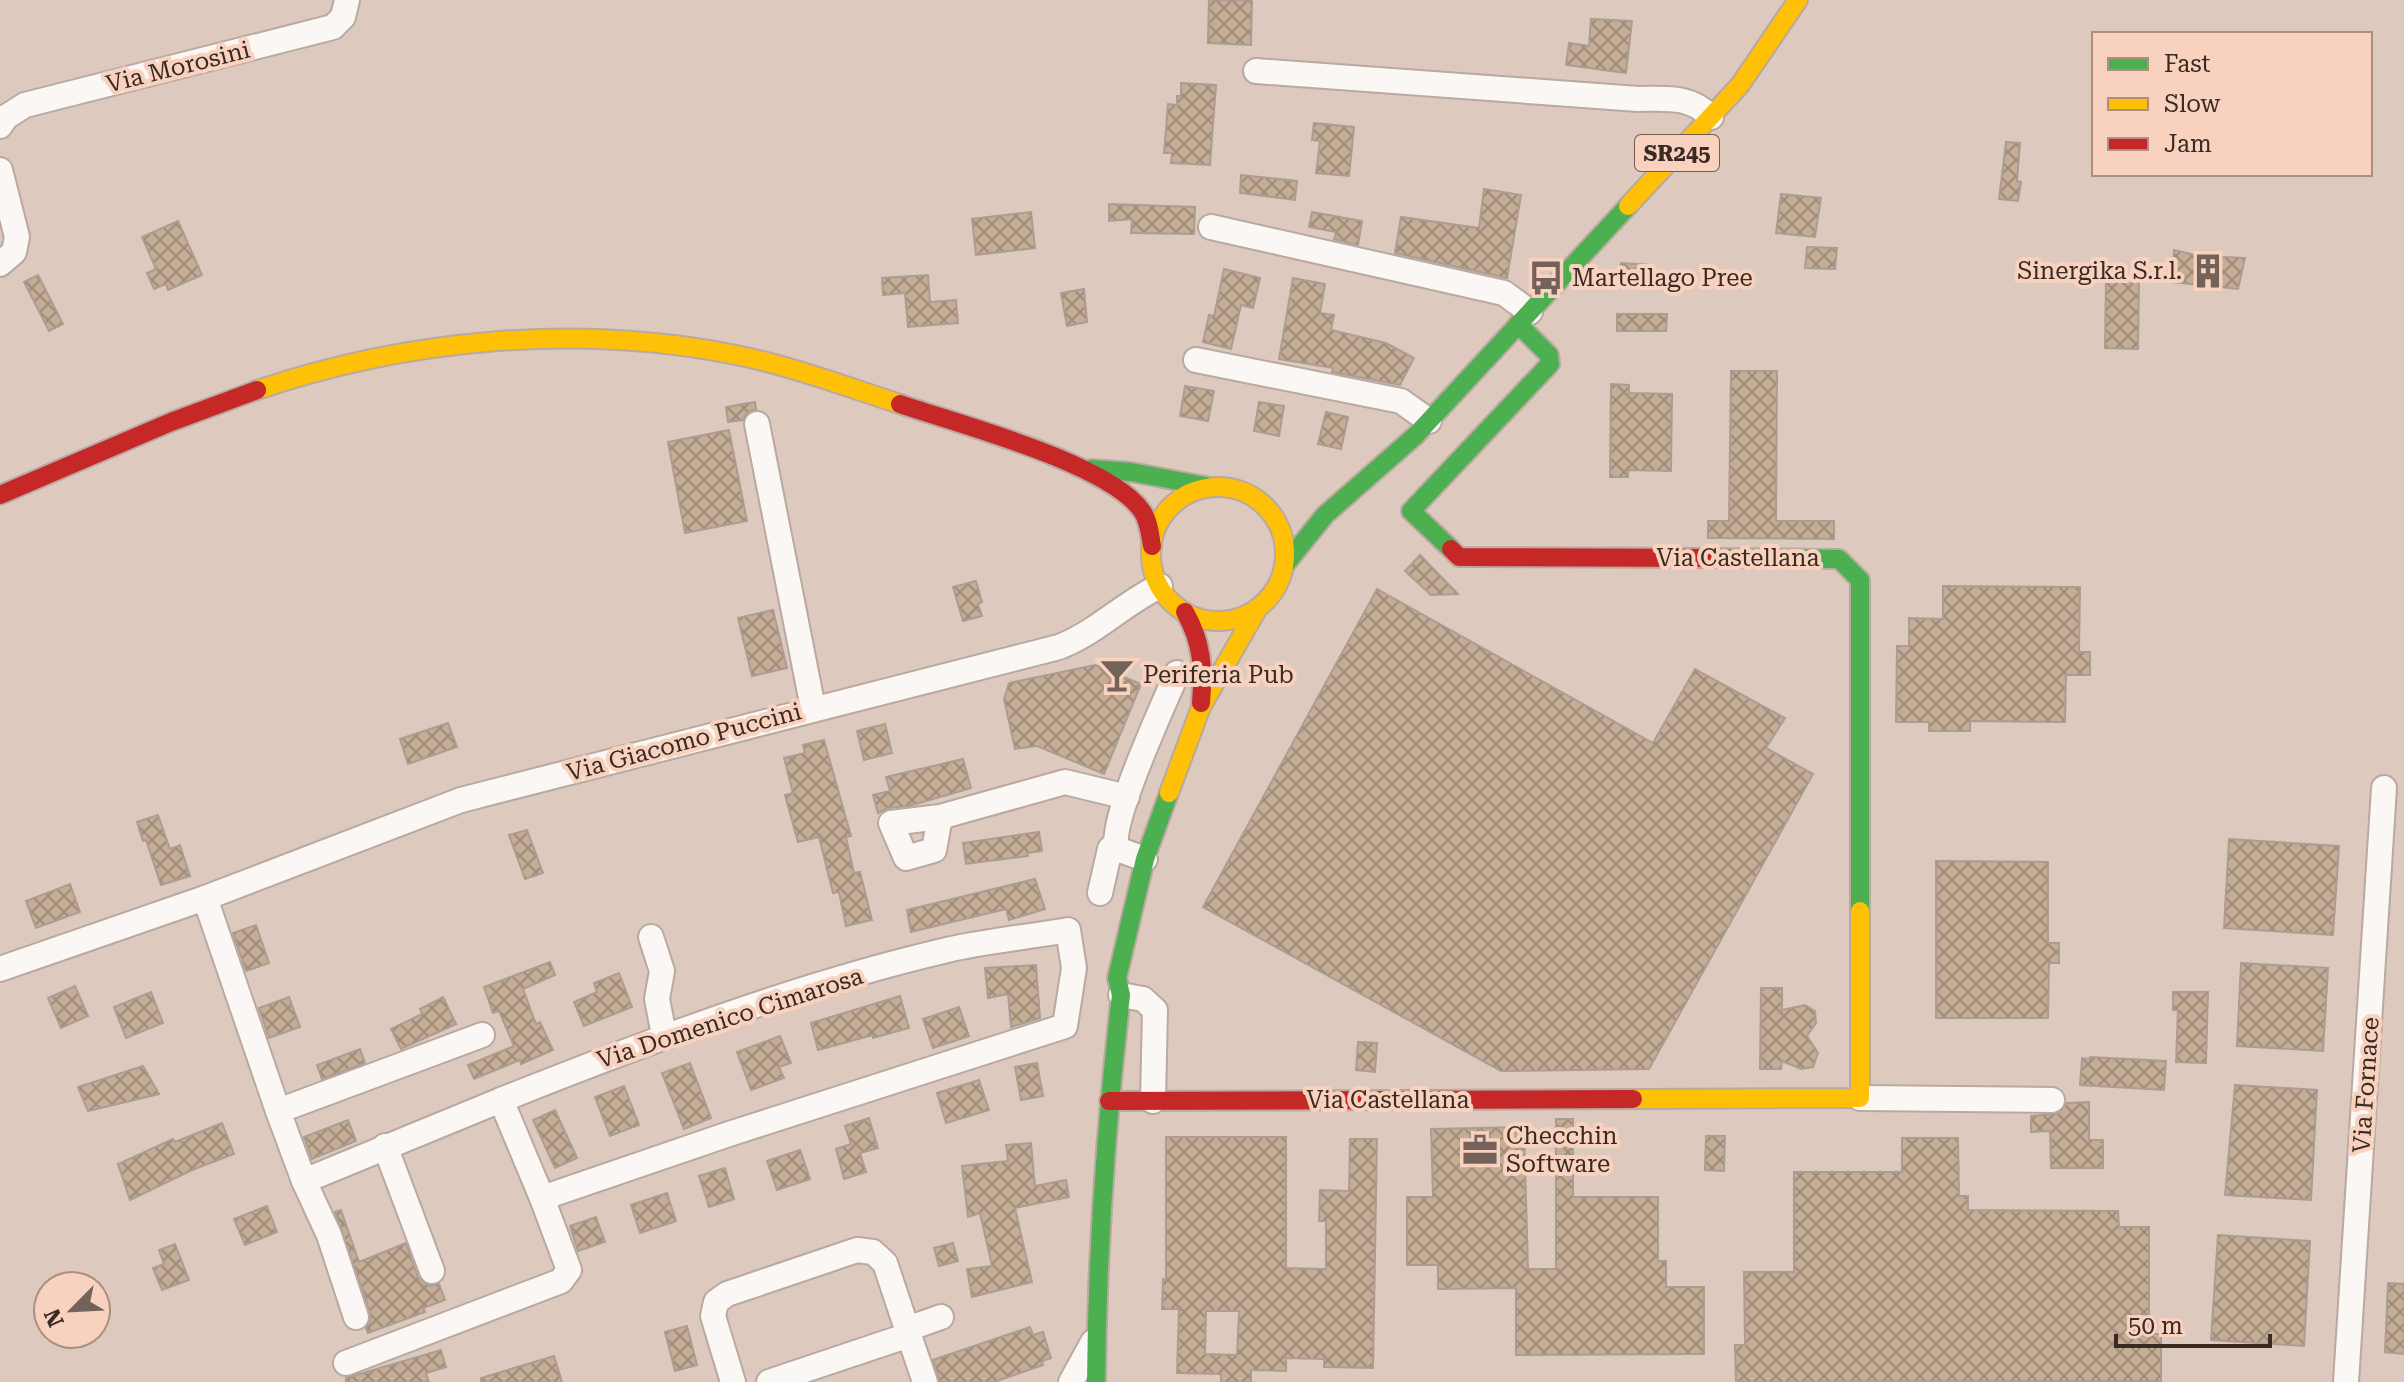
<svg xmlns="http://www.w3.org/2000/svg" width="2404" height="1382" font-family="'Roboto Serif',serif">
  <defs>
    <pattern id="building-cross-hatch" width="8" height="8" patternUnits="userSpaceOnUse" patternTransform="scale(2)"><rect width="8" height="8" fill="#c4ac95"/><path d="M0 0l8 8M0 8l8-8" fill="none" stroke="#a08c79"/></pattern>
  </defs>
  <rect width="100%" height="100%" fill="#dec9be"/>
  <g fill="url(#building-cross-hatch)" stroke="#ab9d93" stroke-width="2" fill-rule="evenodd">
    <path d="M1209 0H1252L1251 45 1208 43Z"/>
    <path d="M1591 19 1632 21 1626 73 1566 65 1569 43 1589 46Z"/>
    <path d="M1181 83 1216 85 1210 165 1171 163 1172 153H1164L1168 104 1177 105V96H1181Z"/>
    <path d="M1314 123 1354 127 1349 176 1316 173 1320 141 1312 140Z"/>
    <path d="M2006 142 2020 143 2017 181 2021 182 2018 201 1999 199Z"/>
    <path d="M1241 175 1297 181 1295 200 1240 193Z"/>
    <path d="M1484 189 1521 195 1507 278 1395 253 1401 217 1479 228Z"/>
    <path d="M1781 194 1821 198 1815 237 1776 233Z"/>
    <path d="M1109 204 1195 207 1194 234 1131 233 1132 219 1109 221Z"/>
    <path d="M1031 212 1035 248 976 255 972 219Z"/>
    <path d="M1312 212 1362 221 1358 245 1334 239 1336 232 1309 227Z"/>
    <path d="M178 221 202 275 168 290 166 284 154 289 147 273 156 269 142 237Z"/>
    <path d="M1807 247 1837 248 1835 269 1805 268Z"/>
    <path d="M2174 250 2199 256 2245 258 2238 289 2172 282Z"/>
    <path d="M1621 263 1651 265 1649 282 1618 279Z"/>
    <path d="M1224 269 1260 278 1253 308 1241 305 1231 349 1203 342 1209 315 1214 316Z"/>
    <path d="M38 275 63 324 49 331 24 282Z"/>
    <path d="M928 275 930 302 956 300 958 323 908 327 905 293 883 295 882 278Z"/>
    <path d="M1293 278 1325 284 1320 313 1334 315 1331 330 1386 343 1414 358 1400 385 1332 372 1333 368 1279 359Z"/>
    <path d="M2106 281H2139L2138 349 2105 348Z"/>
    <path d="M1084 289 1087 322 1067 326 1061 293Z"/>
    <path d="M1617 314H1667L1666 331H1617Z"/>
    <path d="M1731 371H1777L1776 521H1834V539L1708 538V521H1729Z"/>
    <path d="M1611 384 1629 385V393L1672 394 1671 471 1628 470V477H1610Z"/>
    <path d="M1185 386 1214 391 1208 421 1180 416Z"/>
    <path d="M755 402 756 409 748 412 743 420 728 422 726 407Z"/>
    <path d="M1259 402 1284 406 1279 436 1254 431Z"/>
    <path d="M1326 412 1348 417 1341 449 1318 444Z"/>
    <path d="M729 430 747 521 685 533 668 442Z"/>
    <path d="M1420 555 1458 594 1431 595 1405 571Z"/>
    <path d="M976 581 982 602 978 604 982 616 963 621 953 587Z"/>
    <path d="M1943 586 2080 587 2079 652H2090V675H2066L2065 722 1970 721V731H1929V722H1896L1897 646H1909V618L1943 619Z"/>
    <path d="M1377 589 1653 743 1695 669 1785 718 1766 748 1813 774 1649 1069 1501 1071 1203 907Z"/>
    <path d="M773 610 787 668 752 676 738 618Z"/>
    <path d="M1095 665 1141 684 1104 774 1037 746 1015 749 1004 699 1009 683Z"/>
    <path d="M448 723 457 747 408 764 400 739Z"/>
    <path d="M885 724 892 753 864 760 857 731Z"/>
    <path d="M824 740 851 836 846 837 854 873 860 872 872 920 846 926 839 892 833 893 819 837 798 842 785 795 793 793 784 758 805 753 803 745Z"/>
    <path d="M963 759 971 788 909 806 888 808 878 813 873 795 890 791 886 777Z"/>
    <path d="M158 815 170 849 180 845 190 876 161 885 146 840 143 841 137 822Z"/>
    <path d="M527 830 543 873 525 879 509 835Z"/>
    <path d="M1039 832 1042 851 1027 853 1028 856 966 864 963 843Z"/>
    <path d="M2229 839 2339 846 2333 935 2224 928Z"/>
    <path d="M1936 861 2048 862V943H2059V963H2049L2048 1018H1936Z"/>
    <path d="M1035 879 1045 909 1009 920 1006 909 911 932 907 910Z"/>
    <path d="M70 884 80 912 36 928 26 901Z"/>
    <path d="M256 925 269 963 246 971 233 933Z"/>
    <path d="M550 962 555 975 523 989 536 1024 540 1022 553 1050 521 1064 520 1060 474 1079 468 1065 514 1046 499 1011 493 1013 484 987Z"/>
    <path d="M2241 963 2328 968 2323 1051 2237 1046Z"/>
    <path d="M1036 965 1040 1018 1011 1027 1008 994 988 998 985 968Z"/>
    <path d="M619 973 632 1007 584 1026 574 1002 597 992 594 983Z"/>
    <path d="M75 986 88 1016 61 1028 48 998Z"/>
    <path d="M1761 988H1782V1010L1805 1005 1815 1011 1816 1023 1807 1036 1818 1053 1813 1067 1801 1069 1782 1061 1781 1069H1760Z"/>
    <path d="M151 992 163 1023 126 1038 114 1007Z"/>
    <path d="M2173 992H2208L2206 1063 2176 1062 2178 1010H2173Z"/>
    <path d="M900 996 909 1028 873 1038V1035L818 1050 811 1023Z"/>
    <path d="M289 997 300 1027 269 1038 259 1008Z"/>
    <path d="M443 997 456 1024 401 1049 391 1029 422 1014 420 1009Z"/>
    <path d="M959 1007 969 1036 933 1048 923 1019Z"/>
    <path d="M780 1036 791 1063 779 1067 784 1078 751 1090 737 1052Z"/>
    <path d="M1358 1042 1377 1043 1375 1072 1356 1070Z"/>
    <path d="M360 1049 365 1063 322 1079 317 1065Z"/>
    <path d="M2090 1057 2166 1061 2164 1090 2080 1085 2082 1058 2090 1059Z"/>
    <path d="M690 1063 711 1118 684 1129 662 1073Z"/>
    <path d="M1037 1063 1043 1096 1021 1100 1015 1067Z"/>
    <path d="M143 1066 159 1094 88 1111 78 1087Z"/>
    <path d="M979 1080 989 1110 946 1123 937 1093Z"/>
    <path d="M2235 1085 2317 1090 2311 1200 2225 1195Z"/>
    <path d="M624 1086 639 1125 610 1136 595 1097Z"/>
    <path d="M2089 1102V1140H2103V1168H2051L2050 1131 2031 1132V1116L2059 1113 2066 1103Z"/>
    <path d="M555 1110 577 1158 555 1168 533 1120Z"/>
    <path d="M869 1118 878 1148 860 1153 866 1172 844 1179 836 1149 851 1144 845 1126Z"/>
    <path d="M1556 1119H1573V1197H1658V1261H1666V1287H1704V1354L1516 1355V1288L1438 1289V1265H1407V1197H1433L1431 1129 1524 1127 1528 1269H1556Z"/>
    <path d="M348 1120 356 1141 312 1159 304 1137Z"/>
    <path d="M222 1123 234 1154 192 1170 130 1200 118 1164 173 1139 175 1142Z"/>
    <path d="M1706 1136H1725L1724 1171 1705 1170Z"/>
    <path d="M1166 1137H1286V1268L1326 1269V1221H1319L1320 1190 1349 1191 1350 1139H1377L1373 1368 1324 1367V1359L1286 1358V1371L1251 1370V1382H1221V1374L1177 1373 1179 1309H1162L1163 1279 1166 1280ZM1206 1311H1239L1237 1355 1205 1354Z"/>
    <path d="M1902 1138H1958L1959 1196H1968V1210L2118 1211 2119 1227H2149V1334H2161V1381L1736 1382 1735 1345H1745L1744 1272H1794V1172H1902Z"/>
    <path d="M1031 1143 1035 1186 1066 1180 1069 1197 1015 1208 1032 1282 972 1297 967 1269 992 1266 980 1213 968 1217 962 1166 1008 1161 1006 1145Z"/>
    <path d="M800 1150 810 1179 777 1190 767 1161Z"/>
    <path d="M725 1168 734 1199 709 1207 699 1176Z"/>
    <path d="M667 1193 676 1221 640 1233 631 1205Z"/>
    <path d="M267 1206 277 1232 245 1245 234 1219Z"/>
    <path d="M341 1210 359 1262 406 1243 418 1277 429 1286 439 1284 445 1300 423 1308 425 1312 368 1333 366 1328 370 1321V1312L335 1212Z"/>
    <path d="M596 1217 605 1242 578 1251 570 1226Z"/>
    <path d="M2218 1235 2310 1241 2304 1346 2211 1340Z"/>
    <path d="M953 1243 958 1261 939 1266 934 1248Z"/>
    <path d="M175 1244 189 1280 162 1290 153 1268 164 1264 159 1250Z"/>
    <path d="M2388 1283 2404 1284V1354L2385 1352Z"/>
    <path d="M687 1326 697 1365 675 1371 665 1332Z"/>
    <path d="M1030 1327 1033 1335 1043 1332 1051 1358 1042 1361 1043 1365 994 1382H940L933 1360Z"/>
    <path d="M441 1350 446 1367 426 1373 429 1382H346V1378Z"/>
    <path d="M554 1356 562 1382H481V1378Z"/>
  </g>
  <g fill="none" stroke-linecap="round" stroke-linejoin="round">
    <g stroke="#b9a9a0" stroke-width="28">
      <g id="street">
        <path d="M1256 71 1638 99C1666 99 1690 95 1711 117"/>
        <path d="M0 126 6 117 25 105 333 27 343 17 347 0"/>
        <path d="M0 170 17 237 14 252 0 264"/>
        <path d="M1211 227 1504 293 1530 312"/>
        <path d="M1196 360 1401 401 1429 421"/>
        <path d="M757 424 813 708"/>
        <path d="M940 817 934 850 906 858 891 823 940 817 1065 782 1127 797"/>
        <path d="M1145 859 1117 849C1108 823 1164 704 1177 673"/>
        <path d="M1100 893 1110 849 1115 844"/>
        <path d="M205 898 278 1111 304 1181 329 1235 356 1317"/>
        <path d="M1068 930 1074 968 1065 1026 729 1134 542 1198 501 1100C647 1042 794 986 947 950 987 941 1028 937 1068 930Z"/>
        <path d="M651 937 662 971 657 999 664 1035"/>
        <path d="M0 969 205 898 461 800 1059 647C1096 633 1124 603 1160 586"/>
        <path d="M1121 995 1143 999 1155 1010 1153 1101"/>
        <path d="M1860 1098 2052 1100"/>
        <path d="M278 1111 482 1035"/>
        <path d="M385 1146 432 1271"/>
        <path d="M304 1181 501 1100"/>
        <path d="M907 1329 941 1317"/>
        <path d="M346 1363 561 1281 569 1270 542 1198"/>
        <path d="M733 1382 713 1316 716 1302 727 1294 857 1250 873 1252 885 1263 909 1335"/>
        <path d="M769 1382 909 1335 925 1382"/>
        <path d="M1071 1382 1093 1342"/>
        <path d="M2346 1382 2384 788"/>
      </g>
    </g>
    <g stroke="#b9a9a0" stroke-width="22">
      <g id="fast">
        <path d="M1091 469 1131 472 1210 487"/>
        <path d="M1451 549 1411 511 1550 364 1549 355 1518 324"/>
        <path d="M1712 558 1839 559 1860 580V911"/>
        <path d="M1284 566 1325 515 1415 436 1628 206"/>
        <path d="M1096 1382C1097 1252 1106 1124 1121 995L1117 978 1145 859 1169 793"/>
      </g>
    </g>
    <g stroke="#b9a9a0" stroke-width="22">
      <g id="slow">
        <path d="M1628 206 1740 85 1798 0"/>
        <path d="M257 390C408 339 574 324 731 354 789 365 844 386 900 404"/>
        <circle cx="1218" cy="554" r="67"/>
        <path d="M1169 793 1201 707 1258 608"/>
        <path d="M1633 1099 1860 1098V911"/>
      </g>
    </g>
    <g stroke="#b9a9a0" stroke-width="22">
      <g id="jam">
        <path d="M900 404C958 424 1109 463 1142 511 1149 521 1150 534 1152 546"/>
        <path d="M0 495 171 422 257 390"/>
        <path d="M1451 549 1459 557 1712 558"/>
        <path d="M1185 612C1202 642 1204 669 1201 703"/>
        <path d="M1109 1101 1633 1099"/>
      </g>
    </g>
    <use href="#street" stroke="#faf7f5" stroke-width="24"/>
    <use href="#fast" stroke="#4caf50" stroke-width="18"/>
    <use href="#slow" stroke="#ffc107" stroke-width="18"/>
    <use href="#jam" stroke="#c62828" stroke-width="18"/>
  </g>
  <defs>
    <g id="building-bare" transform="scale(2.76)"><path d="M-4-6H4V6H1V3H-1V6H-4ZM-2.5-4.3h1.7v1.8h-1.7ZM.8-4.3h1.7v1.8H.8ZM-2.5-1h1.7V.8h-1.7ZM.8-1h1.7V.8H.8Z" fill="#736259" stroke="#f8d2be" stroke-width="2.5" paint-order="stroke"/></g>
    <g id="bus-bare" transform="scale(2.76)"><path d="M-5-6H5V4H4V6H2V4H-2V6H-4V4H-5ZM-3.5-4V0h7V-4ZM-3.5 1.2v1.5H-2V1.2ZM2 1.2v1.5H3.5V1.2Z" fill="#736259" stroke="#f8d2be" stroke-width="2.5" paint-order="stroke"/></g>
    <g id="bar-bare" transform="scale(2.76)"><path d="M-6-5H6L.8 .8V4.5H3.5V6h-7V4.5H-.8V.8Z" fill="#736259" stroke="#f8d2be" stroke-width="2.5" paint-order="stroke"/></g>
    <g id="office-bare" transform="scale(2.76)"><path d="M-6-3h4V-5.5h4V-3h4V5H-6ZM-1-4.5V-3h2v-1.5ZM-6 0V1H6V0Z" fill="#736259" stroke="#f8d2be" stroke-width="2.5" paint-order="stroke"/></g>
  </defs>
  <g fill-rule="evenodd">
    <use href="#building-bare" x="2208" y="271"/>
    <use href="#bus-bare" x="1546" y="278"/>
    <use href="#bar-bare" x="1117" y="675"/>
    <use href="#office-bare" x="1480" y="1150"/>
  </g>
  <g text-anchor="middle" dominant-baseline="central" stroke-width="8" stroke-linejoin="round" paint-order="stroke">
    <rect fill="#f8d2be" stroke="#725c52" stroke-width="2" x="1635" y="135" width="84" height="36" rx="6"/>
    <g font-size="22" font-weight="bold" fill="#392a23">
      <text x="1677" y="153">SR245</text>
    </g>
    <g font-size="24" fill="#392a23" stroke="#f8d2be">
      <text transform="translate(178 67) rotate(-14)">Via Morosini</text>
      <text x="1738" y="558">Via Castellana</text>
      <text transform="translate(684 742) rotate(-15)">Via Giacomo Puccini</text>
      <text transform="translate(730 1018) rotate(-18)">Via Domenico Cimarosa</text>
      <text transform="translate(2366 1085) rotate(-86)">Via Fornace</text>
      <text x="1388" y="1100">Via Castellana</text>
    </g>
    <g font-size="24" fill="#392a23" stroke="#f8d2be" text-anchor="start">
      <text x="2182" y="271" text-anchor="end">Sinergika S.r.l.</text>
      <text x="1572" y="278">Martellago Pree</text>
      <text x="1143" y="675">Periferia Pub</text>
      <text x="1506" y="1136">Checchin<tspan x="1506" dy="28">Software</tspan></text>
    </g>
  </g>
  <rect x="2092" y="32" width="280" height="144" fill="#f8d2be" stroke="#ac8f80" stroke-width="2"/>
  <rect x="2108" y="58" width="40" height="12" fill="#4caf50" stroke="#ac8f80" stroke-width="2"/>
  <text x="2164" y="72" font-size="24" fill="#392a23">Fast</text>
  <rect x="2108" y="98" width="40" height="12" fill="#ffc107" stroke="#ac8f80" stroke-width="2"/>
  <text x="2164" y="112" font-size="24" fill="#392a23">Slow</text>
  <rect x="2108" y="138" width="40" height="12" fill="#c62828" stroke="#ac8f80" stroke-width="2"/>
  <text x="2164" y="152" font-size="24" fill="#392a23">Jam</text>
  <g transform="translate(72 1310) rotate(246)"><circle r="38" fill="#f8d2be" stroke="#ac8f80" stroke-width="2"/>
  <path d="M0-6L14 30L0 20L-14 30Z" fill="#736259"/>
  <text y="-12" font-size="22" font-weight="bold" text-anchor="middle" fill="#392a23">N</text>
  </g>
  <path d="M2116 1334v12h154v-12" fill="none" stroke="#392a23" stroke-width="4"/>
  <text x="2128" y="1334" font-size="24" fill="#392a23" stroke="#f8d2be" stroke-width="6" paint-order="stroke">50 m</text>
</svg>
